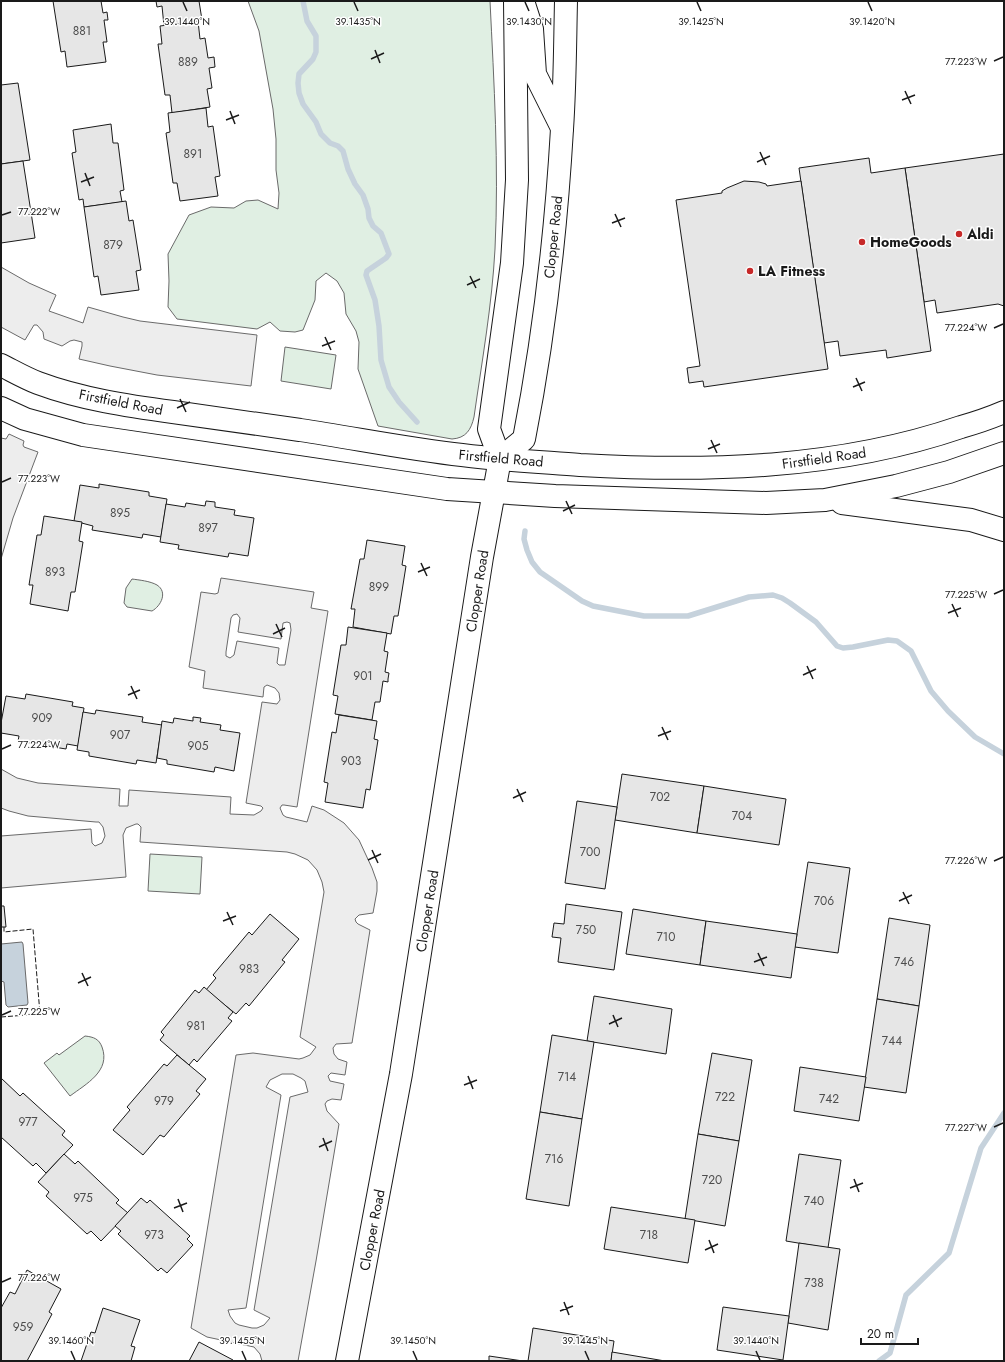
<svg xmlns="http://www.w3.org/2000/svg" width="1005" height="1362" font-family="Jost,sans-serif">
  <rect width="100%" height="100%" fill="#fff"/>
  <g fill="#e0efe3" stroke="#6a6a6a">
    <path d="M248 1H490C494 83 499 166 495 249 492 305 482 361 474 417 471 430 466 438 452 439L378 426 358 369 359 342 356 331 346 314 344 293 337 281 326 273 316 281 315 300 303 330 295 332 280 331 270 322 257 329 177 319 168 307 169 281 168 254 189 215 211 207 234 208 246 201 258 200 278 209 279 193 276 170V139L273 109 259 31Z"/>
    <path d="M285 347 336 355 331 389 281 381Z"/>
    <path d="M132 579C139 580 150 581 157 585 168 592 161 606 152 611L127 607 124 603 126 588Z"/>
    <path d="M150 854 202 857 200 894 148 891Z"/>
    <path d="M85 1036C94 1037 99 1039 102 1047 111 1071 86 1084 70 1096L44 1063 57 1053 59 1055Z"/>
  </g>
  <g fill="#ededed" stroke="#6a6a6a" fill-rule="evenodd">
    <path d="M1 267 29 283 56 295 49 311 83 323 88 307 123 317 140 321 257 335 251 386 157 375 110 366 79 359 82 346V342L74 340 70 341 62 346 44 339 43 332 37 325H34L25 340 1 327Z"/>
    <path d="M9 434 24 441 23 445 24 447 38 452 13 518 1 559V438L6 439Z"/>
    <path d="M221 578 314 592 311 608 328 611 297 807 284 805H282L280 808 283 815 286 817 307 822 312 806 324 810 344 823 359 840 372 868 377 882V891L373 913 359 915 355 919 356 922 358 924 370 930 352 1043 336 1044 333 1048 334 1054 338 1059 347 1062 345 1075 331 1073 328 1076 330 1081 344 1084 341 1100 332 1099 327 1101 325 1104 327 1111 339 1124 316 1261 298 1361H262L260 1354 254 1347 207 1337 191 1328 236 1055 253 1053 299 1059 303 1058 310 1055 316 1047 300 1037 324 892 322 882 317 870 308 860 295 854 287 852 140 842 141 827 138 824H136L126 828 123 835 126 877 1 888V836L91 829 92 843 95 846 102 843 105 836 103 827 99 822H96L28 816 9 811 1 808V769L17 778 38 783 120 789 119 806H128L129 790 231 797 230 814 254 815 261 811 263 808 261 806 246 803 262 702 277 704 280 700 279 693 275 688 267 685 264 687 263 697 203 688 205 671 189 667 201 592 215 594 218 593ZM237 614 240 618 238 632 281 639 283 623 287 622 290 623 291 630 285 665H279L277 663 279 648 237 641 234 655 230 658 226 656V652L231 618 233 615ZM282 1074H293L301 1078 305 1081 308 1092 290 1097 254 1310 270 1318 264 1325 257 1328H252L239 1325 235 1323 230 1316 228 1310 246 1308 281 1095 266 1087 270 1080Z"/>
  </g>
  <path fill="#c6d2dc" stroke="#6a6a6a" d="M22 942 23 944 28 1003 27 1005 8 1007 6 1005 4 982 1 981V944Z"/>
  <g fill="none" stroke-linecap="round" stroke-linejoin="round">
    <g stroke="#c6d2dc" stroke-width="5.5">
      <path d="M303 1 307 21 316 36V52L313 59 299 74 298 83 299 93 303 104 316 122 321 134 330 143 338 146 343 151 348 169 355 184 363 195 368 209 369 218 373 226 381 233 389 254 386 258 367 271 366 275 375 300 379 326 381 360 389 387 399 402 417 422"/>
      <path d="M525 531 524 539 527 550 532 562 540 572 582 601 593 606 644 616H688L749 597 773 595 782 598 790 603 816 622 837 646 843 648 853 647 888 640 897 641 911 651 931 691 948 711 975 737 1004 754"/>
      <path d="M879 1361 890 1353 906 1295 949 1253 981 1148 1004 1113"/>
    </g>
  </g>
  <g fill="#e6e6e6" stroke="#1a1a1a">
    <path d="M53 1H101L103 13 107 12 108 20H104L107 42H103L106 62 67 67 65 51 61 52Z"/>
    <path d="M156 1H203H199L202 20 164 26 162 6 157 7Z"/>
    <path d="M198 21 200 39 205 38 208 58 214 57 215 67 209 68 212 88 207 89 210 107 172 113 170 95H165L158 44H162L160 26Z"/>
    <path d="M18 83 30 160 1 164V85Z"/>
    <path d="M206 108 208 127 213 126 220 176 215 177 218 196 180 201 177 183H173L166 133 170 132 168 113Z"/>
    <path d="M111 124 113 143H118L124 190 120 191 122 202 84 207 83 199 79 200 72 153 76 152 73 130Z"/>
    <path d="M1004 154V306L998 304 937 313 935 300 924 302 905 168Z"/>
    <path d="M869 158 871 173 905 168 931 351 887 358 886 350 840 356 838 341 824 343 799 168Z"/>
    <path d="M23 161 35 238 1 243V164Z"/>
    <path d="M744 181 759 182 766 184 767 186 801 181 828 369 704 387 703 381 689 383 687 368 700 366 676 200 722 193V191L727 188Z"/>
    <path d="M126 201 129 221 133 220 141 270 136 271 139 290 101 295 98 276 94 277 84 207Z"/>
    <path d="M99 484 149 492V496L167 499 161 537 143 534 142 538 92 530 93 526 74 521 80 485 99 488Z"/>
    <path d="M206 501 215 502V507L235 510 234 515 254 518 248 556 229 553 228 557 178 549 179 545 160 542 166 504 185 507 186 503 205 506Z"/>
    <path d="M44 516 82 522 79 541 83 542 75 592H71L68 611 30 604 33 585H29L37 535H41Z"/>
    <path d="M367 540 405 546 402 565 406 566 398 616H394L391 634 353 627 355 609H351L360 559H364Z"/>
    <path d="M348 627 387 633 384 651 388 652 385 672 389 673 388 679V682L383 681 380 702H375L372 720 335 714 338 696 333 695 341 645H346Z"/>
    <path d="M26 694 73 702 72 706 84 708 78 746 67 744 66 749 18 741 19 736 1 733V723L6 696 25 699Z"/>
    <path d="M96 710 143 717 142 722 162 725 156 763 137 760 136 764 89 756V752L77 750 83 712 95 714Z"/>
    <path d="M339 715 377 721 374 739 378 740 370 790 366 789 363 808 325 802 328 783 324 782 332 732 336 733Z"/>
    <path d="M193 717 201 718 200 722 221 725 220 730 240 733 234 771 215 767 214 772 167 764V760L157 758 162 721 173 723 174 718 193 721Z"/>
    <path d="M622 774 704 786 697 833 615 820Z"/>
    <path d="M704 786 786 799 779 845 697 833Z"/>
    <path d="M577 801 617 807 605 889 565 883Z"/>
    <path d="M808 862 850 868 838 953 795 947Z"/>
    <path d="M566 904 622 912 614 970 558 962 561 938 552 937 554 923 564 924Z"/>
    <path d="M1 906H4L6 927H1Z"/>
    <path d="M633 909 706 921 700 965 626 954Z"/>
    <path d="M270 914 299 939 282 960 285 962 249 1006 246 1003 236 1014 206 990 216 978 213 975 249 932 252 935Z"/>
    <path d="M889 918 930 925 919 1006 877 999Z"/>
    <path d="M706 921 797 934 791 978 700 965Z"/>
    <path d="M204 987 233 1012 228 1018 232 1021 197 1062 194 1059 189 1065 160 1040 164 1035 161 1032 195 990 199 993Z"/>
    <path d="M594 996 672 1009 666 1054 587 1041Z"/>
    <path d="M877 999 919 1006 906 1093 864 1087Z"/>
    <path d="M552 1035 594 1042 582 1119 540 1112Z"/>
    <path d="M712 1053 752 1060 739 1141 698 1134Z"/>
    <path d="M177 1055 206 1079 196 1091 200 1094 164 1137 160 1135 143 1155 113 1130 130 1110 127 1107 164 1064 167 1066Z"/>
    <path d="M800 1067 866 1077 859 1121 794 1111Z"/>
    <path d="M1 1078 20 1096 23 1093 45 1113 65 1131 62 1135 73 1145 46 1173 36 1163 33 1166 1 1137Z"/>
    <path d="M540 1112 582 1119 569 1206 526 1199Z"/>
    <path d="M698 1134 739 1141 725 1226 685 1219Z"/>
    <path d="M64 1154 75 1164 78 1161 119 1200 116 1203 128 1213 101 1241 91 1231 87 1234 46 1196 49 1192 38 1182Z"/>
    <path d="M799 1154 841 1160 828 1248 786 1241Z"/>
    <path d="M141 1198 147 1203 150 1200 190 1236 187 1239 193 1245 167 1273 161 1268 158 1271 118 1234 121 1231 115 1226Z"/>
    <path d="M611 1207 695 1220 688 1263 604 1249Z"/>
    <path d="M799 1243 840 1249 828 1330 788 1323Z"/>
    <path d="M27 1270 61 1289 49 1312 52 1314 27 1361H1V1308L10 1292 15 1294Z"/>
    <path d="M723 1307 789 1316 783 1360 717 1350Z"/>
    <path d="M103 1308 140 1320 131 1346 135 1347 131 1361H81L91 1332 95 1333Z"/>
    <path d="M533 1328 614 1341 611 1361H528Z"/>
    <path d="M199 1342 233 1360 232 1361H189Z"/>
    <path d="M612 1352 665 1361H611Z"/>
    <path d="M489 1356 523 1361H489Z"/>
  </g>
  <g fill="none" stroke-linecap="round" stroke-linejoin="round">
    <g stroke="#1a1a1a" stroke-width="24">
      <g id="secondary">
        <path d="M1 365C13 371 25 378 38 383 81 399 128 406 173 412 216 418 258 424 300 430 354 438 408 449 462 455 502 460 541 462 580 465 708 472 838 469 961 427 975 423 990 418 1004 412"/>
        <path d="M1 408 25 419 83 435 447 489 555 496 766 503 825 500 896 486 949 472 1004 453"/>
        <path d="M842 503 971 520 1004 530"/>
      </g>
    </g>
    <g stroke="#1a1a1a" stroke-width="24">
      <g id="primary">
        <path d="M523 1 532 29 535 74 562 128"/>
        <path d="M500 459 524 439C544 337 556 232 562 129 565 86 565 44 566 1"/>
        <path d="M347 1361 401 1074 482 557 500 459 489 429 512 263 517 180 515 1"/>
      </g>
    </g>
    <use href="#secondary" stroke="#fff" stroke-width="22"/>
    <use href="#primary" stroke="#fff" stroke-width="22"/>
    <path stroke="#1a1a1a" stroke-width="1" stroke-dasharray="5 2" stroke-linecap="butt" d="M1 1017 40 1014 33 929 4 932V927"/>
  </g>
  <path fill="none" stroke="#1a1a1a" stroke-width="1.5" d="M183 2 187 11M354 2 358 11M525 2 529 11M697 2 701 11M868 2 872 11M375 50 380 63M371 59 384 53M994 61 1003 57M905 91 911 104M902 100 915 95M230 111 235 124M226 120 239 115M760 152 766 165M757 162 770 156M85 173 90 186M81 182 94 177M615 214 621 227M2 215 11 212M612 223 625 218M470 276 476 288M467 285 480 279M994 328 1003 324M325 337 331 350M322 346 335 341M856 378 862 391M853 387 865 382M180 399 186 412M177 408 190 402M711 440 717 453M708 449 720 444M2 482 11 478M566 501 572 514M563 511 575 505M421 563 427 576M418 572 430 567M994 594 1003 590M952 604 958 617M948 613 961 608M276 624 282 637M273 634 285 628M807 666 813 679M803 675 816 669M131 686 137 699M128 695 140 690M662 727 668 740M658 736 671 731M2 749 11 745M517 789 523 802M513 798 526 792M372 850 378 863M368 860 381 854M994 861 1003 857M903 892 909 904M899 901 912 895M227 912 233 925M223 921 236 916M758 953 764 966M754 962 767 957M82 973 88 986M78 983 91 977M2 1015 11 1011M613 1015 618 1027M609 1024 622 1018M468 1076 473 1089M464 1085 477 1080M994 1127 1003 1123M323 1138 328 1151M319 1147 332 1141M854 1179 859 1192M850 1188 863 1183M178 1199 183 1212M174 1208 187 1203M709 1240 714 1253M705 1250 718 1244M2 1282 11 1278M564 1302 569 1315M560 1311 573 1306M71 1351 75 1360M242 1351 246 1360M413 1351 417 1360M585 1351 589 1360M756 1351 760 1360"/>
  <g fill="#c62828" stroke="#fff" stroke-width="1.5">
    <circle cx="959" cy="234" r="4"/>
    <circle cx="862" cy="242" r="4"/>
    <circle cx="750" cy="271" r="4"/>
  </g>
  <g text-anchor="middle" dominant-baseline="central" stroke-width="3" stroke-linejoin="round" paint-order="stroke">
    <g font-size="12" fill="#4d4d4d">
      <text x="82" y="31">881</text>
      <text x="188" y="62">889</text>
      <text x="193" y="154">891</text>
      <text x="113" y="245">879</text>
      <text x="120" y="513">895</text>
      <text x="208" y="528">897</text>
      <text x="55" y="572">893</text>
      <text x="379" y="587">899</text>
      <text x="363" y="676">901</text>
      <text x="42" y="718">909</text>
      <text x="120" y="735">907</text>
      <text x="198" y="746">905</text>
      <text x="351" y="761">903</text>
      <text x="660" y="797">702</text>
      <text x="742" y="816">704</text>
      <text x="590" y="852">700</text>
      <text x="824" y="901">706</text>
      <text x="586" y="930">750</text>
      <text x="666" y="937">710</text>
      <text x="904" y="962">746</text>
      <text x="249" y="969">983</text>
      <text x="196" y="1026">981</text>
      <text x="892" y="1041">744</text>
      <text x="567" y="1077">714</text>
      <text x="725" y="1097">722</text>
      <text x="829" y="1099">742</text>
      <text x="164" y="1101">979</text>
      <text x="28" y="1122">977</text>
      <text x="554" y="1159">716</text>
      <text x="712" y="1180">720</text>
      <text x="83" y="1198">975</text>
      <text x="814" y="1201">740</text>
      <text x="154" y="1235">973</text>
      <text x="649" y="1235">718</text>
      <text x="814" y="1283">738</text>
      <text x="23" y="1327">959</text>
    </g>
    <g font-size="14" font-weight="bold" fill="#1a1a1a" stroke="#fff" text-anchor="start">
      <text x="967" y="234">Aldi</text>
      <text x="870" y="242">HomeGoods</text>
      <text x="758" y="271">LA Fitness</text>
    </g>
    <g font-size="14" fill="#1a1a1a" stroke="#fff">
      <text transform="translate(553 237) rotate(-84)">Clopper Road</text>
      <text transform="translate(121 402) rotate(11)">Firstfield Road</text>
      <text transform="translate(501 458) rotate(5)">Firstfield Road</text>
      <text transform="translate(824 458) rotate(-8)">Firstfield Road</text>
      <text transform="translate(477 591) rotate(-81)">Clopper Road</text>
      <text transform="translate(427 911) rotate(-81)">Clopper Road</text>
      <text transform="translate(372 1230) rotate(-79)">Clopper Road</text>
    </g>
  </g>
  <g font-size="10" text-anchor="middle" fill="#1a1a1a" stroke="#fff" stroke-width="3" stroke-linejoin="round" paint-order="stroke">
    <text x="187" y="25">39.1440°N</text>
    <text x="358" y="25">39.1435°N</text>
    <text x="529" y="25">39.1430°N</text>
    <text x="701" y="25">39.1425°N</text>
    <text x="872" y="25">39.1420°N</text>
    <text x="966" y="65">77.223°W</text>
    <text x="39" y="215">77.222°W</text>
    <text x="966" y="331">77.224°W</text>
    <text x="39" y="482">77.223°W</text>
    <text x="966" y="598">77.225°W</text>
    <text x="39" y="748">77.224°W</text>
    <text x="966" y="864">77.226°W</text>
    <text x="39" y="1015">77.225°W</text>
    <text x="966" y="1131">77.227°W</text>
    <text x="39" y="1281">77.226°W</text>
    <text x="71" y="1344">39.1460°N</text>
    <text x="242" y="1344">39.1455°N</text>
    <text x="413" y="1344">39.1450°N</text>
    <text x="585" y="1344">39.1445°N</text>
    <text x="756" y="1344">39.1440°N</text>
  </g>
  <rect width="1005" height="1362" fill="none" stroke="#1a1a1a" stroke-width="4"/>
  <path d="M861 1338v6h57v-6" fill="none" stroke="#1a1a1a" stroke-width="2"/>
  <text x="867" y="1338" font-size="12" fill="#1a1a1a" stroke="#ffffff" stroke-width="3" paint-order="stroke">20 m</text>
</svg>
